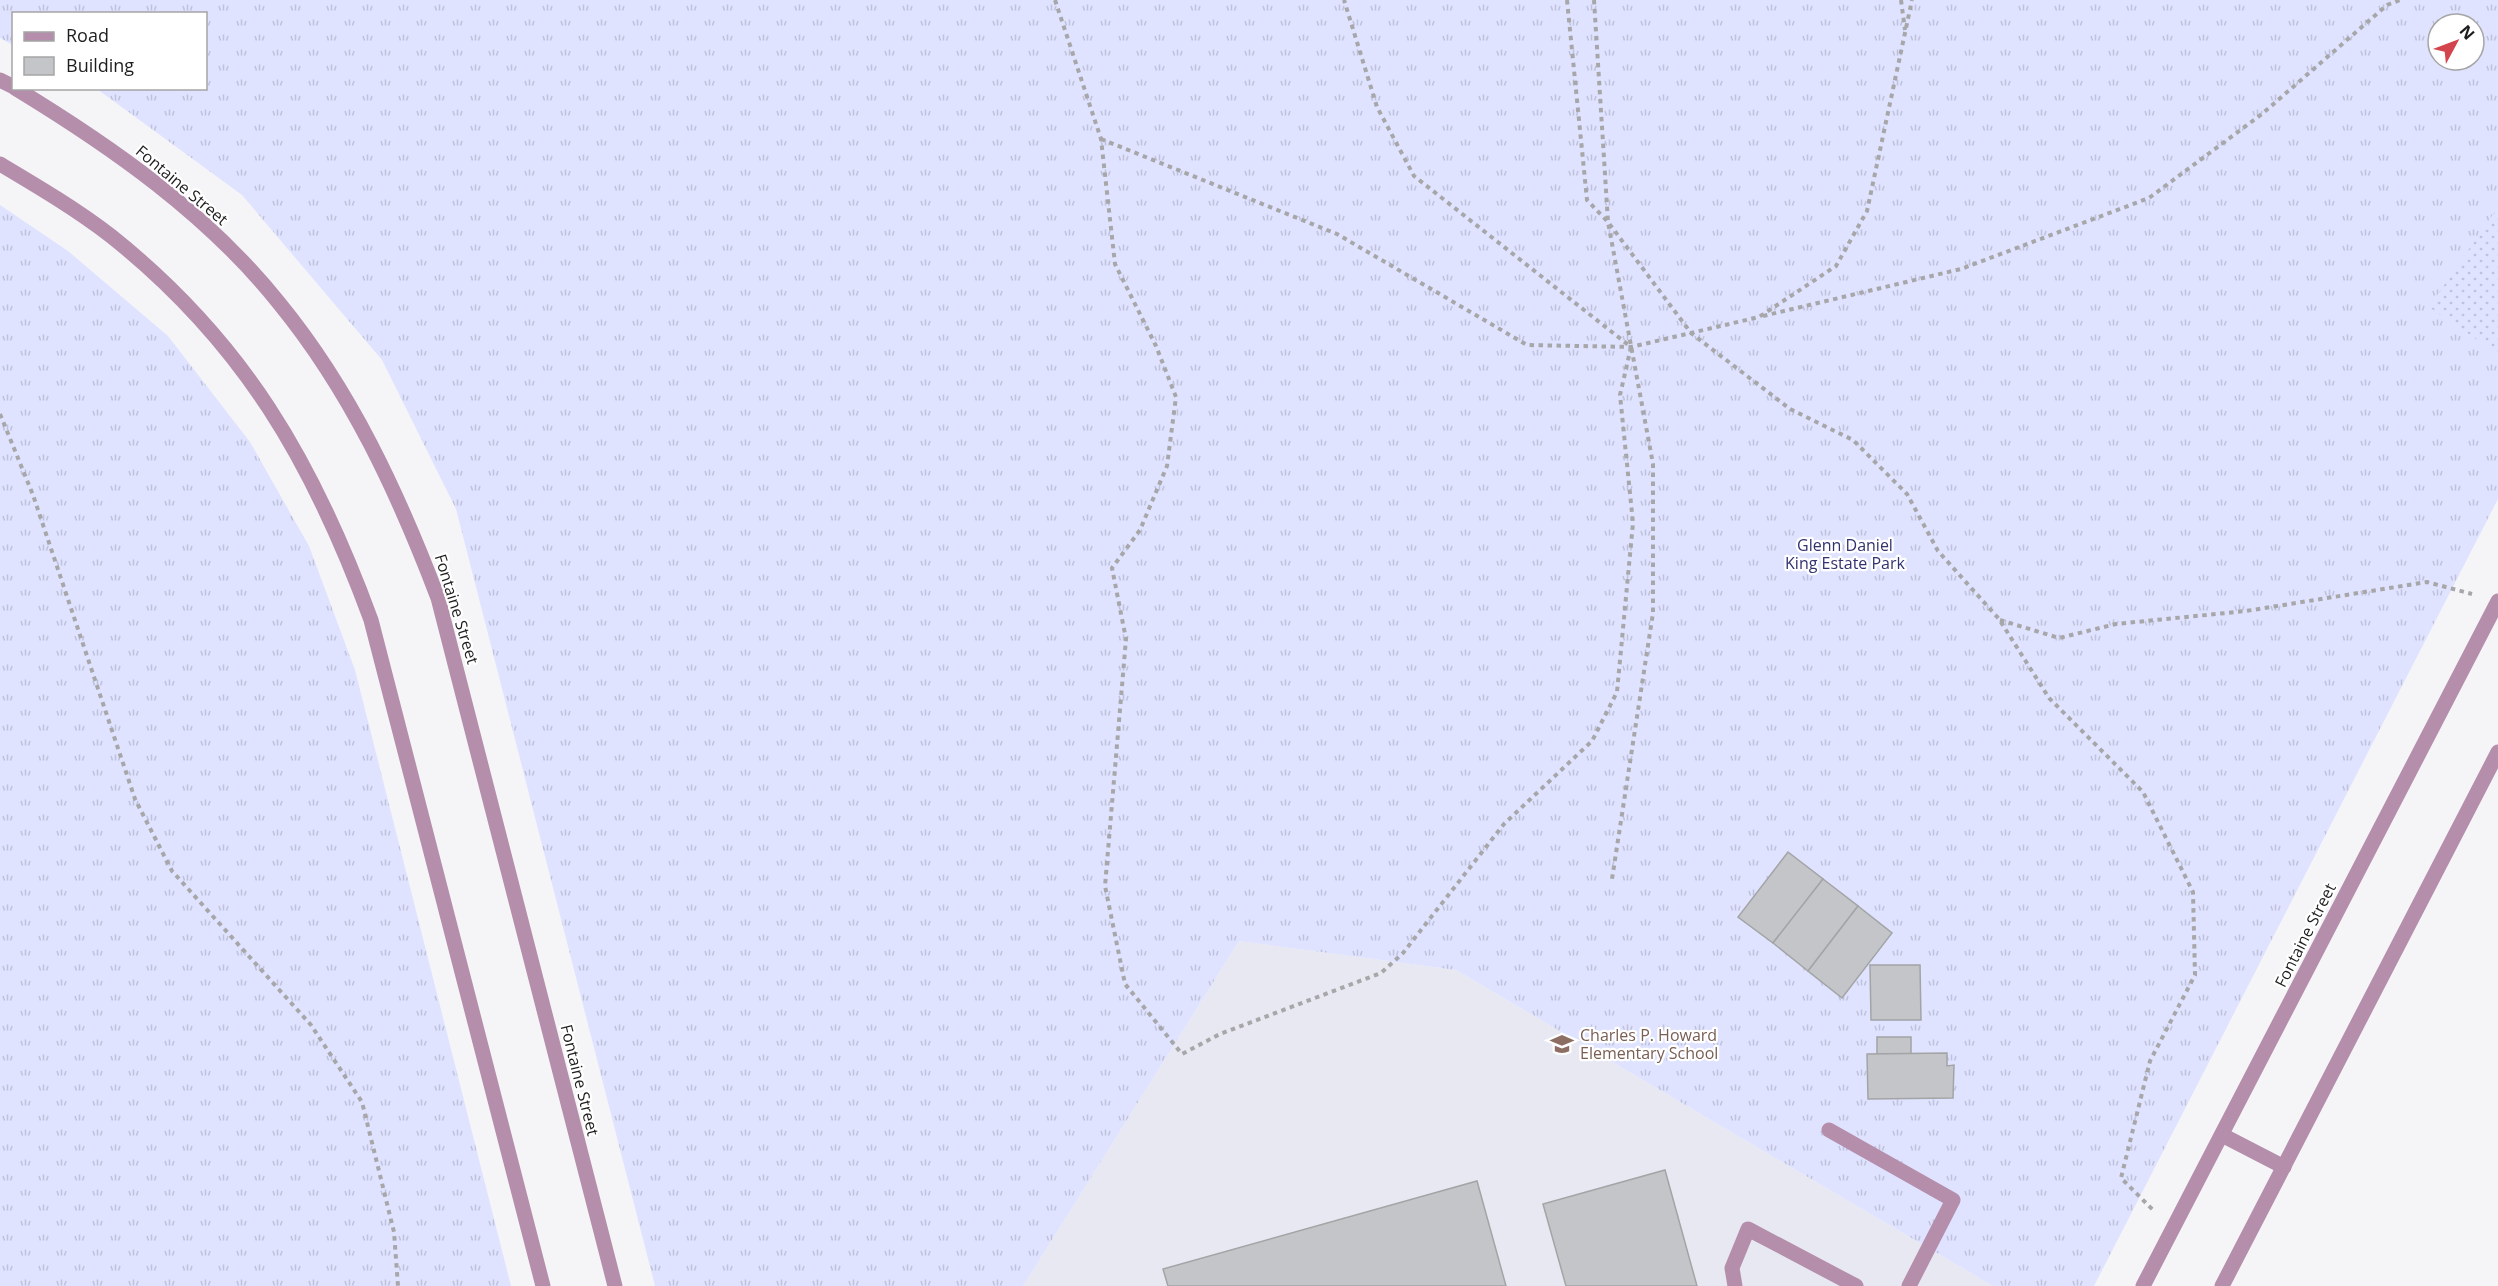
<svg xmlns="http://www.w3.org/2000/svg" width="2498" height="1286" font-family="'Open Sans',sans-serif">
  <defs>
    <pattern id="grass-tufts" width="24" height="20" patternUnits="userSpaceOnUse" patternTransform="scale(1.5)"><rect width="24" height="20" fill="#dfe3ff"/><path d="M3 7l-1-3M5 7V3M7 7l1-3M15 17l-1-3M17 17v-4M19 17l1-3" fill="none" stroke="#bfc2da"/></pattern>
    <pattern id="garden-dots" width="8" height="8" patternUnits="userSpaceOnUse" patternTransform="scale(1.5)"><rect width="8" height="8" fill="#dfe3ff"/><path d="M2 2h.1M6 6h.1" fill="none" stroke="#bfc2da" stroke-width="1.8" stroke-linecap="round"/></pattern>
  </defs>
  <rect width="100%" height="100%" fill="#f5f5f8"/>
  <path fill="#e7e8f2" d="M1239 941 1456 970 1993 1286H1023Z"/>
  <g fill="url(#grass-tufts)" fill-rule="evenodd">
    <path d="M0 0H2498V499L2094 1286H1993L1456 970 1239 941 1023 1286H655L456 509 382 360 242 195 97 89 206 88V14H14L13 45 0 38ZM2438 24H2474V60H2438Z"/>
    <path d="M0 205 68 251 168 336 250 442 309 546 355 670 511 1286H0Z"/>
  </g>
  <path fill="url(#garden-dots)" d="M2498 207V354L2429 307Z"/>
  <g fill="#c4c5c8" stroke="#a3a4a6" stroke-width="1.5">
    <path d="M1788 852 1823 879 1773 943 1738 917Z"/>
    <path d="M1823 879 1858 906 1808 971 1773 943Z"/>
    <path d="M1858 906 1892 933 1842 998 1808 971Z"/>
    <path d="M1870 965H1920L1921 1020H1871Z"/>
    <path d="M1877 1037H1911V1054L1877 1055Z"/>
    <path d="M1947 1053V1066L1954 1065 1953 1098 1868 1099 1867 1054Z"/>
    <path d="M1665 1170 1697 1286H1566L1543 1204Z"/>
    <path d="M1477 1181 1506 1286H1168L1163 1269Z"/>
  </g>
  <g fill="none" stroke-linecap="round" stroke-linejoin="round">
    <g stroke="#a7a7a9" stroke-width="4" stroke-dasharray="4.5 4.5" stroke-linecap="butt">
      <path d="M1055 0 1101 139 1115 264 1156 346 1176 397 1167 466 1140 530 1112 568 1126 639 1105 886 1125 984 1182 1054 1220 1034 1381 973 1403 953 1504 824 1592 741 1617 692 1633 523 1620 395 1631 347 1414 176 1377 107 1344 0"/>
      <path d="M1567 0 1587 200 1608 222 1691 333 1790 409 1853 440 1907 494 1938 551 1999 619 2049 698 2143 792 2193 892 2195 975 2150 1061 2121 1178 2153 1210"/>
      <path d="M1594 0 1608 222 1653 464V613L1612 879"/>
      <path d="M1901 0 1905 30"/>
      <path d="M1101 139 1337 234 1527 345 1631 347 1759 317 1836 266 1867 211 1912 0"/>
      <path d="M1763 316 1961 269 2149 198 2262 114 2387 5 2400 0"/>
      <path d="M0 414 33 495 135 799 172 871 311 1025 362 1102 394 1232 398 1286"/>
      <path d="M2000 620 2059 638 2116 624 2246 611 2427 582 2472 594"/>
    </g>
    <g stroke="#b58eab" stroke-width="15">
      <path d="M1829 1130 1953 1200 1909 1286"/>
      <path d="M2222 1135 2284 1167"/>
      <path d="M1735 1286 1732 1268 1748 1229 1856 1286"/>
    </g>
    <g stroke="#b58eab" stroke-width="15">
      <path d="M0 80 14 87"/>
      <path d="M15 88C112 147 208 214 279 303 351 391 398 493 438 598L615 1286"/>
      <path d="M0 164C37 186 76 209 111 236 244 342 313 462 371 620L543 1286"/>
      <path d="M2143 1286 2498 601"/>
      <path d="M2222 1286 2498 752"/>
    </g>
  </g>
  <defs>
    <g id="school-bare" transform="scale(1.8)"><path d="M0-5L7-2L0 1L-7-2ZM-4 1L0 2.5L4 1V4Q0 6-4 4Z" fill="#8d6e63" stroke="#fff" stroke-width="2.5" paint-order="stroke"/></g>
  </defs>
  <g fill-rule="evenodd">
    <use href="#school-bare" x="1562" y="1044"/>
  </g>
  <g text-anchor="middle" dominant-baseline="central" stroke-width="4.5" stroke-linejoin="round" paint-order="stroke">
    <g font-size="16" fill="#1d1d1e" stroke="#fff">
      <text transform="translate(182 185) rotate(40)">Fontaine Street</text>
      <text transform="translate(457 609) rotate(73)">Fontaine Street</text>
      <text transform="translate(2305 935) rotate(-63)">Fontaine Street</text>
      <text transform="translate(580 1080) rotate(76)">Fontaine Street</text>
    </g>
    <g font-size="16" fill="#323270" stroke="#fff">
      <text x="1845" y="545">Glenn Daniel<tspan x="1845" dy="18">King Estate Park</tspan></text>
    </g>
    <g font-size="16" fill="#785e54" stroke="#fff" text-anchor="start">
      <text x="1580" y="1035">Charles P. Howard<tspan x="1580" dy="18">Elementary School</tspan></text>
    </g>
  </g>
  <rect x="12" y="12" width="195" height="78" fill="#ffffff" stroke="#a5a5a5" stroke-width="1.5"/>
  <rect x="24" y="32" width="30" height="9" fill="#b58eab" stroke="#a5a5a5" stroke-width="1.5"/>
  <text x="66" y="42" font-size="18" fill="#1d1d1e">Road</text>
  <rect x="24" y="57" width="30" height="18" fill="#c4c5c8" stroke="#a5a5a5" stroke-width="1.5"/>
  <text x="66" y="72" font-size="18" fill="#1d1d1e">Building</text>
  <g transform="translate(2456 42) rotate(49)"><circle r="28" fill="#ffffff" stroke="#a5a5a5" stroke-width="1.5"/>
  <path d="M0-4.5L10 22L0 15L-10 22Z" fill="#d4444d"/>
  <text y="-9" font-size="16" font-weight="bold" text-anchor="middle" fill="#1d1d1e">N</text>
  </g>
</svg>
